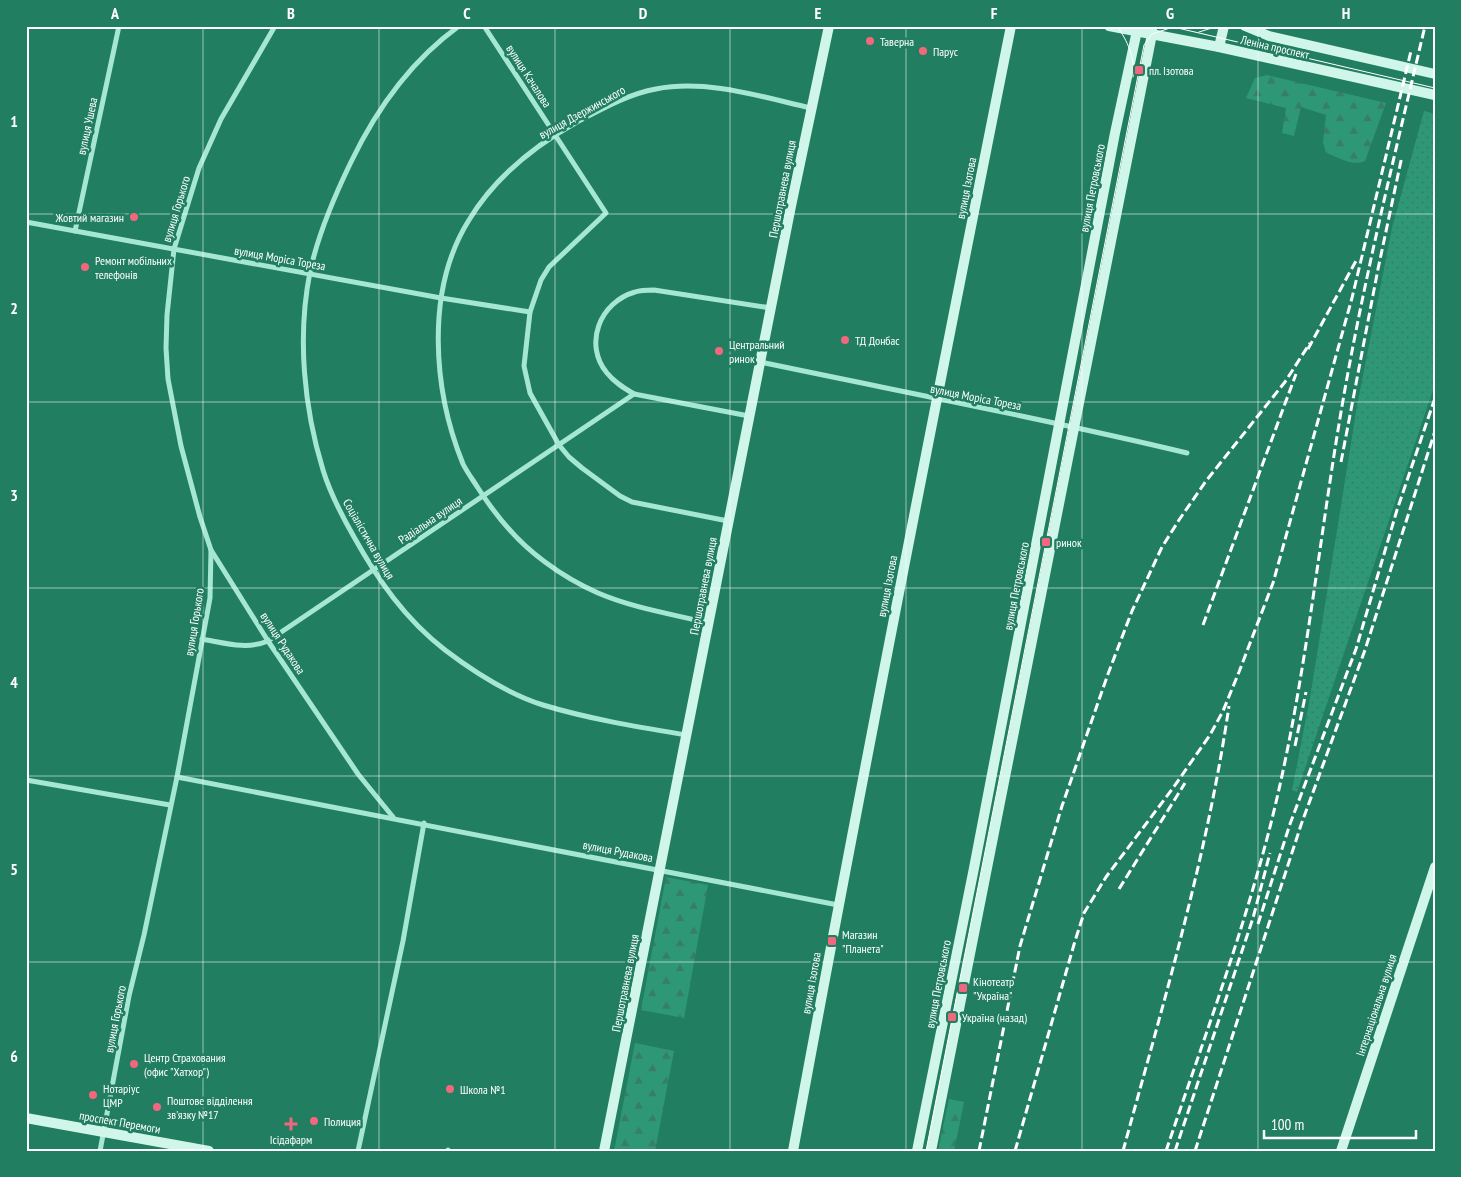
<svg xmlns="http://www.w3.org/2000/svg" width="1461" height="1177" font-family="'PT Sans Narrow',sans-serif">
  <defs>
    <pattern id="grass-dots" width="8" height="8" patternUnits="userSpaceOnUse" patternTransform="scale(1.25)"><rect width="8" height="8" fill="#2e9876"/><path d="M2 2h.1M6 6h.1" fill="none" stroke="#387d67" stroke-width="1.8" stroke-linecap="round"/></pattern>
    <pattern id="forest-firs" width="22" height="20" patternUnits="userSpaceOnUse" patternTransform="scale(1.25)"><rect width="22" height="20" fill="#2e9876"/><path d="M5 1l3.5 6h-7zM16 11l3.5 6h-7z" fill="#387d67"/></pattern>
  </defs>
  <rect width="100%" height="100%" fill="#217e61"/>
  <path fill="url(#grass-dots)" d="M1424 111 1435 114V384L1297 792 1292 790 1310 698 1357 406 1392 228Z"/>
  <g fill="url(#forest-firs)">
    <path d="M1267 75 1386 103 1365 161C1353 167 1338 157 1326 153L1323 142 1326 115 1301 107 1294 136 1282 133 1286 108 1246 98 1255 78Z"/>
    <path d="M666 877 708 885 684 1018 641 1010Z"/>
    <path d="M635 1043 674 1051 655 1151H614Z"/>
    <path d="M949 1099 964 1102 954 1151H938Z"/>
  </g>
  <g fill="none" stroke-linecap="round" stroke-linejoin="round">
    <g stroke="#a5e7d2" stroke-width="5">
      <path d="M459 26C412 60 376 110 351 162 334 197 318 234 310 272 297 337 304 408 323 470 330 493 342 516 354 537 378 580 405 619 445 650 474 672 508 694 543 705 589 719 638 727 686 735"/>
      <path d="M484 26 606 213 549 267 541 280 530 312 524 366 530 393 559 445 569 457 582 468 620 496 632 502 728 521"/>
      <path d="M26 222 441 298 530 312"/>
      <path d="M75 231 119 26"/>
      <path d="M760 362C903 392 1046 419 1187 453"/>
      <path d="M749 416 634 394C624 388 614 382 607 373 583 344 600 302 635 292 641 290 648 290 654 290L771 308"/>
      <path d="M211 550 268 641 358 774 393 817"/>
      <path d="M708 623C672 614 633 608 598 593 580 585 561 574 545 562 517 542 496 516 478 488 473 480 467 472 463 464 433 390 425 290 469 220 495 177 534 146 577 122 602 109 628 94 656 89 707 79 762 97 811 108"/>
      <path d="M202 639C225 643 247 650 268 641L634 394"/>
      <path d="M177 777 838 905"/>
      <path d="M26 780 170 805"/>
      <path d="M100 1151 129 996 144 935 177 777 210 598 211 550 200 517 181 446 168 379 166 348 167 315 174 249 199 168 221 119 275 26"/>
      <path d="M358 1151 403 941 424 823"/>
      <path d="M448 1151V1150"/>
    </g>
    <g stroke="#d0f6ea" stroke-width="10">
      <path d="M1109 26 1219 47 1435 95"/>
      <path d="M1245 26 1269 36 1435 74"/>
      <path d="M1219 47 1224 26"/>
      <path d="M26 1118 209 1151"/>
      <path d="M604 1151 791 206 829 26"/>
      <path d="M793 1151C862 775 936 401 1011 26"/>
      <path d="M917 1151 974 868 1115 133 1138 26"/>
      <path d="M931 1151 1152 34V26"/>
      <path d="M1341 1151 1435 867"/>
    </g>
    <g stroke="#fff" stroke-width="1">
      <path d="M1117 26C1127 40 1136 59 1133 77"/>
      <path d="M1169 26 1435 88"/>
      <path d="M1199 32 1218 26"/>
      <path d="M926 1151 1144 45 1152 34 1173 27"/>
    </g>
    <g stroke="#fff" stroke-width="3" stroke-dasharray="9 4" stroke-linecap="butt">
      <path d="M1308 349 1357 259"/>
      <path d="M1341 462 1378 269 1402 156"/>
      <path d="M1203 625 1296 374"/>
      <path d="M1295 746 1306 692"/>
      <path d="M1119 889 1185 783"/>
      <path d="M1258 924 1290 824 1356 649 1397 510 1435 398"/>
      <path d="M979 1151 1020 946 1062 806 1108 674 1132 611 1162 547 1179 520 1206 481 1285 382 1310 343"/>
      <path d="M1015 1151 1075 941 1084 913 1106 877 1173 788 1210 735 1223 711 1239 672 1273 583 1352 298 1411 51"/>
      <path d="M1123 1151C1163 1004 1207 857 1229 706"/>
      <path d="M1166 1151C1203 1041 1244 931 1272 819 1305 685 1318 548 1341 412 1363 282 1395 154 1425 26"/>
      <path d="M1175 1151 1253 918 1270 853"/>
      <path d="M1195 1151 1301 825 1365 650 1435 431"/>
    </g>
  </g>
  <path fill="none" stroke="#fff" stroke-width="1" stroke-opacity="0.55" d="M203 26V1151M379 26V1151M555 26V1151M730 26V1151M906 26V1151M1082 26V1151M1258 26V1151M26 214H1435M26 402H1435M26 588H1435M26 776H1435M26 962H1435"/>
  <g fill="#f3677e" stroke="#217e61" stroke-width="2">
    <circle cx="870" cy="41" r="5"/>
    <circle cx="923" cy="51" r="5"/>
    <rect x="1134" y="65" width="10" height="10" rx="2.5"/>
    <circle cx="134" cy="217" r="5"/>
    <circle cx="85" cy="267" r="5"/>
    <circle cx="845" cy="340" r="5"/>
    <circle cx="719" cy="351" r="5"/>
    <rect x="1041" y="537" width="10" height="10" rx="2.5"/>
    <rect x="827" y="936" width="10" height="10" rx="2.5"/>
    <rect x="958" y="983" width="10" height="10" rx="2.5"/>
    <rect x="947" y="1012" width="10" height="10" rx="2.5"/>
    <circle cx="134" cy="1064" r="5"/>
    <circle cx="450" cy="1089" r="5"/>
    <circle cx="93" cy="1095" r="5"/>
    <circle cx="157" cy="1107" r="5"/>
    <circle cx="314" cy="1121" r="5"/>
    <path d="M288.5 1116.5h5v5h5v5h-5v5h-5v-5h-5v-5h5z"/>
  </g>
  <g text-anchor="middle" dominant-baseline="central" stroke-width="5" stroke-linejoin="round" paint-order="stroke">
    <g font-size="12" fill="#fff" stroke="#217e61" text-anchor="start">
      <text x="880" y="41">Таверна</text>
      <text x="933" y="51">Парус</text>
      <text x="1149" y="70">пл. Ізотова</text>
      <text x="124" y="217" text-anchor="end">Жовтий магазин</text>
      <text x="95" y="260">Ремонт мобільних<tspan x="95" dy="14">телефонів</tspan></text>
      <text x="855" y="340">ТД Донбас</text>
      <text x="729" y="344">Центральний<tspan x="729" dy="14">ринок</tspan></text>
      <text x="1056" y="542">ринок</text>
      <text x="842" y="934">Магазин<tspan x="842" dy="14">"Планета"</tspan></text>
      <text x="973" y="981">Кінотеатр<tspan x="973" dy="14">"Україна"</tspan></text>
      <text x="962" y="1017">Україна (назад)</text>
      <text x="144" y="1057">Центр Страхования<tspan x="144" dy="14">(офис "Хатхор")</tspan></text>
      <text x="103" y="1088">Нотаріус<tspan x="103" dy="14">ЦМР</tspan></text>
      <text x="460" y="1089">Школа №1</text>
      <text x="167" y="1100">Поштове відділення<tspan x="167" dy="14">зв'язку №17</tspan></text>
      <text x="324" y="1121">Полиция</text>
      <text x="291" y="1139" text-anchor="middle">Ісідафарм</text>
    </g>
    <g font-size="12" fill="#fff" stroke="#217e61">
      <text transform="translate(1275 47) rotate(13)">Леніна проспект</text>
      <text transform="translate(529 76) rotate(57)">вулиця Качалова</text>
      <text transform="translate(582 112) rotate(-29)">вулиця Дзержинського</text>
      <text transform="translate(87 126) rotate(-78)">вулиця Ушева</text>
      <text transform="translate(966 188) rotate(-79)">вулиця Ізотова</text>
      <text transform="translate(1092 188) rotate(-79)">вулиця Петровського</text>
      <text transform="translate(782 189) rotate(-79)">Першотравнева вулиця</text>
      <text transform="translate(176 209) rotate(-73)">вулиця Горького</text>
      <text transform="translate(280 258) rotate(10)">вулиця Моріса Тореза</text>
      <text transform="translate(976 397) rotate(11)">вулиця Моріса Тореза</text>
      <text transform="translate(430 520) rotate(-34)">Радіальна вулиця</text>
      <text transform="translate(369 539) rotate(60)">Соціалістична вулиця</text>
      <text transform="translate(703 586) rotate(-79)">Першотравнева вулиця</text>
      <text transform="translate(887 586) rotate(-79)">вулиця Ізотова</text>
      <text transform="translate(1016 586) rotate(-79)">вулиця Петровського</text>
      <text transform="translate(194 622) rotate(-81)">вулиця Горького</text>
      <text transform="translate(283 643) rotate(57)">вулиця Рудакова</text>
      <text transform="translate(618 851) rotate(11)">вулиця Рудакова</text>
      <text transform="translate(625 983) rotate(-79)">Першотравнева вулиця</text>
      <text transform="translate(811 983) rotate(-80)">вулиця Ізотова</text>
      <text transform="translate(938 984) rotate(-79)">вулиця Петровського</text>
      <text transform="translate(1376 1005) rotate(-72)">Інтернаціональна вулиця</text>
      <text transform="translate(115 1019) rotate(-79)">вулиця Горького</text>
      <text transform="translate(120 1122) rotate(10)">проспект Перемоги</text>
    </g>
  </g>
  <rect width="1461" height="1177" fill="none" stroke="#217e61" stroke-width="55"/>
  <path d="M1264 1130v8h152v-8" fill="none" stroke="#ffffff" stroke-width="2.5"/>
  <text x="1271" y="1130" font-size="15" fill="#ffffff" stroke="#217e61" stroke-width="4" paint-order="stroke">100 m</text>
  <rect x="28" y="28" width="1406" height="1122" fill="none" stroke="#fff" stroke-width="2"/>
  <g font-size="16" text-anchor="middle" font-weight="bold" fill="#fff">
    <text x="115" y="19">A</text>
    <text x="291" y="19">B</text>
    <text x="467" y="19">C</text>
    <text x="643" y="19">D</text>
    <text x="818" y="19">E</text>
    <text x="994" y="19">F</text>
    <text x="1170" y="19">G</text>
    <text x="1346" y="19">H</text>
    <text x="14" y="127">1</text>
    <text x="14" y="314">2</text>
    <text x="14" y="501">3</text>
    <text x="14" y="688">4</text>
    <text x="14" y="875">5</text>
    <text x="14" y="1062">6</text>
  </g>
</svg>
